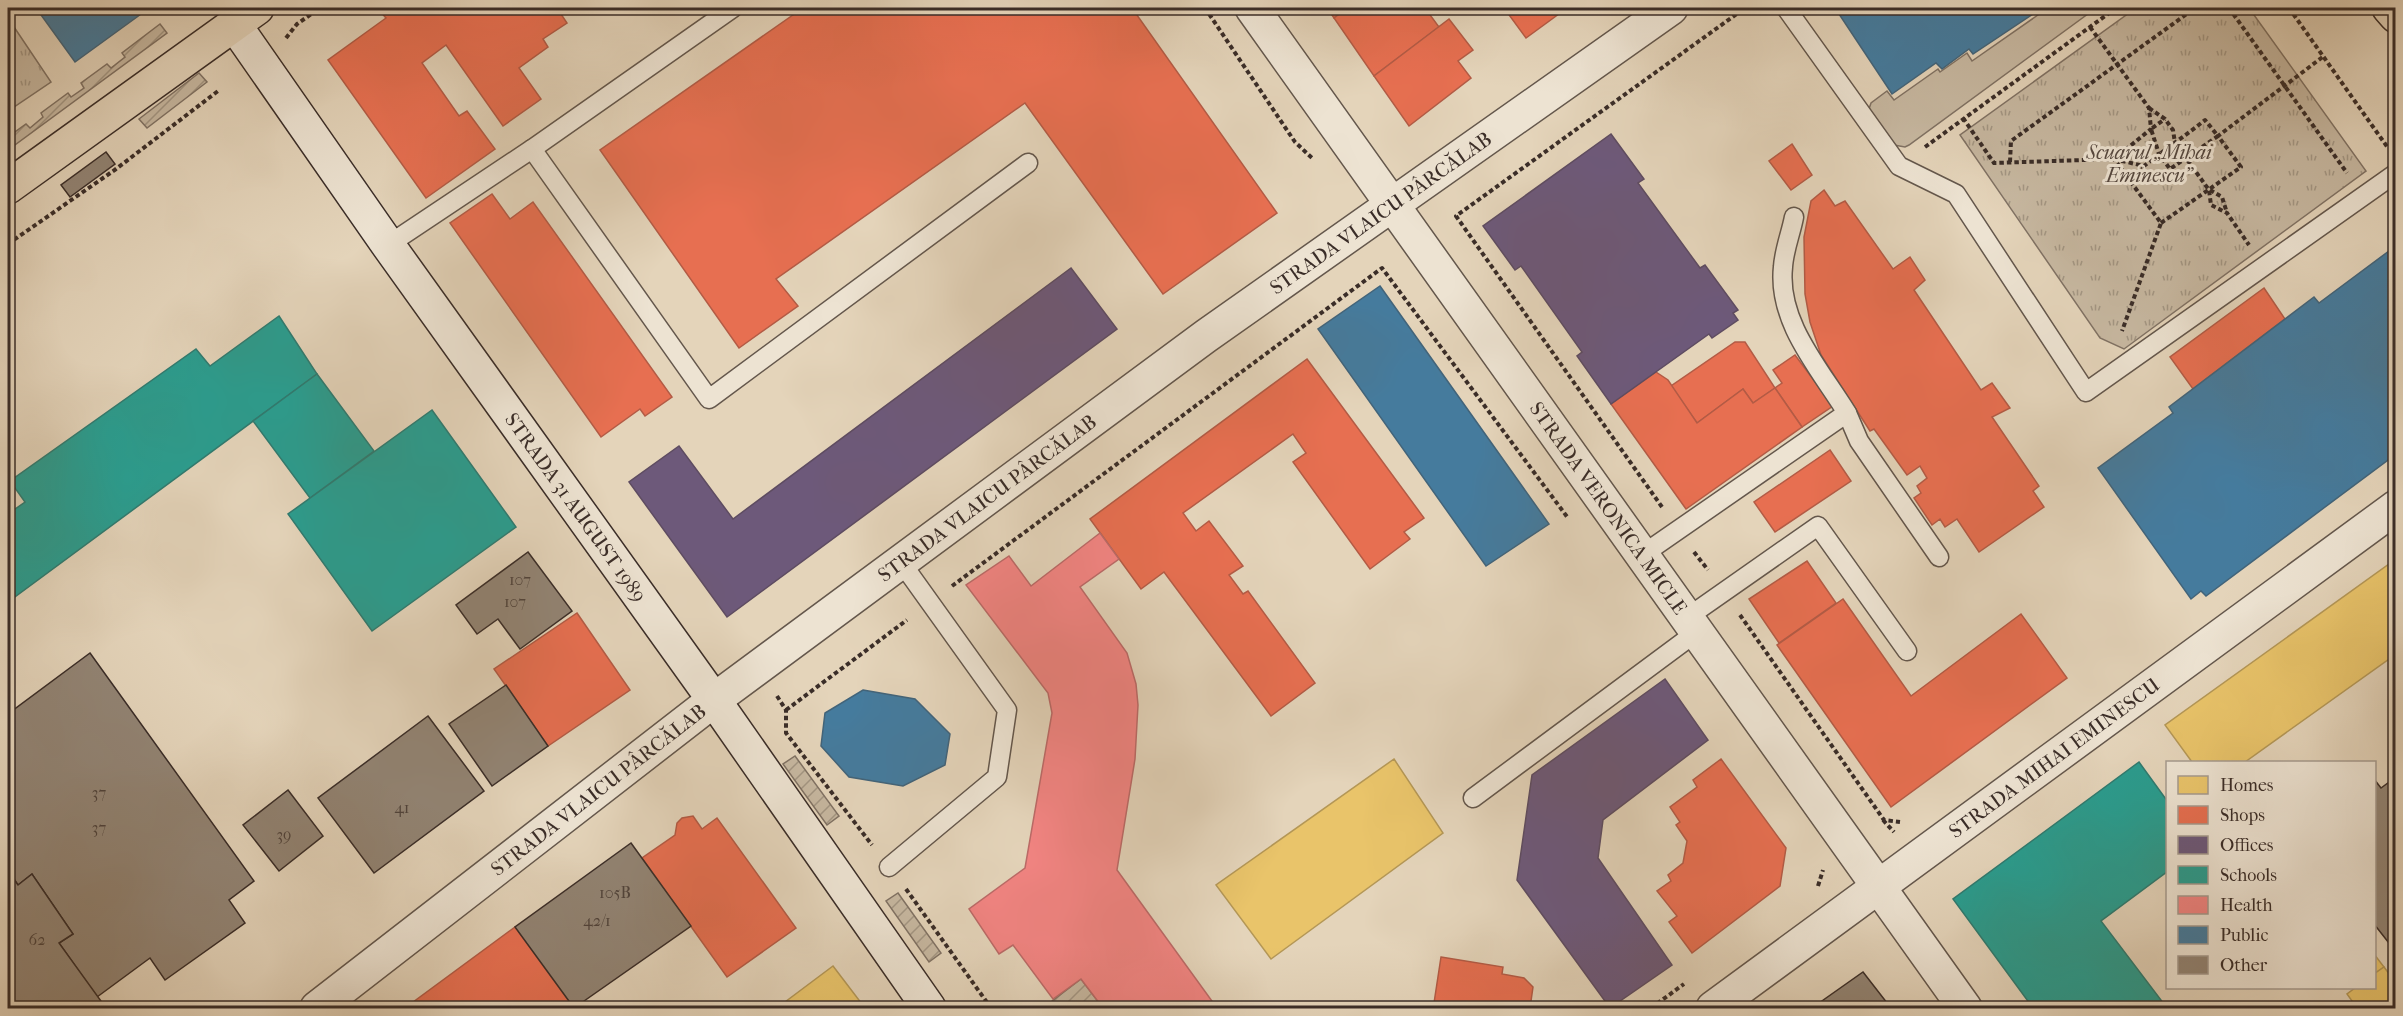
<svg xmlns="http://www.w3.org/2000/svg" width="2403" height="1016" font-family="'IM FELL French Canon',serif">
  <defs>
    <pattern id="park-tufts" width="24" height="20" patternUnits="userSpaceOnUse" patternTransform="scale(1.5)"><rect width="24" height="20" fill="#c7b8a1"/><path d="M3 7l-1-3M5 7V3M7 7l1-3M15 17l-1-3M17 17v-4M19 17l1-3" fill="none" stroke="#a39683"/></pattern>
    <pattern id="garden-furrows" width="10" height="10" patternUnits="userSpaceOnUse" patternTransform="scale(1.5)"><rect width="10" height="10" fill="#c7b8a1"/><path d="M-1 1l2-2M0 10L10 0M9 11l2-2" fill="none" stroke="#a39683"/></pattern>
  </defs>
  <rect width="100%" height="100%" fill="#e4d4ba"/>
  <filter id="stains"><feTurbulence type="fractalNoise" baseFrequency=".00333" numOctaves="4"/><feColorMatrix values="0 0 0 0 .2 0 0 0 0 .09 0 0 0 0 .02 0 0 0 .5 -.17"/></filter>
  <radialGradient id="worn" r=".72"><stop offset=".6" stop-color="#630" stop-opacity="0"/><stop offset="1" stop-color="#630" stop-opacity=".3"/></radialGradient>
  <path fill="#c7b8a1" stroke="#807264" stroke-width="1.5" d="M2048 8H2096L1909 145 1905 147 1894 145 1869 109 1871 103 1887 91 1894 100 1938 69 1940 72 1967 53 1972 61Z"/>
  <g fill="url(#park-tufts)" stroke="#807264" stroke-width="1.5">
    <path d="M2136 8H2249L2366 171 2124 349 2100 338 1960 135Z"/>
    <path d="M8 18 51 82 8 111Z"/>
  </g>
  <g fill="url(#garden-furrows)" stroke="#807264" stroke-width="1.5">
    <path d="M160 24 167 33 8 150V137L26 124 30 128 43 117 41 113 68 93 71 97 84 88 81 83 107 64 111 68 125 57 122 53Z"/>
    <path d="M199 73 207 82 147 128 139 119Z"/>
    <path d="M795 756 839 816 827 825 783 764Z"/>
    <path d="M898 893 941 953 929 962 886 901Z"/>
    <path d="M1081 979 1103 1008H1043Z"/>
  </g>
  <g fill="#e9c46a" stroke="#b49756" stroke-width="1.5">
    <path d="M2396 559V654L2245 762H2192L2165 725Z"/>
    <path d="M1394 759 1443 833 1271 959 1216 885Z"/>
    <path d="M2374 954 2384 967 2374 974Z"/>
    <path d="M833 966 865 1008H777Z"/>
    <path d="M2384 967 2396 983V1008H2357L2347 994 2355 988H2374V974Z"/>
  </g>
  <g fill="#e76f51" stroke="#b35b45" stroke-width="1.5">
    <path d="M377 8H557L567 23 543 39 548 47 519 68 541 99 503 126 446 45 422 63 459 116 467 111 495 149 426 198 328 60 386 18Z"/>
    <path d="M803 8H1132L1277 213 1163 294 1025 103 776 279 798 306 739 348 600 150Z"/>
    <path d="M1327 8H1348L1334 18Z"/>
    <path d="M1348 8H1425L1439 27 1374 76 1334 18Z"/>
    <path d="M1504 8H1567L1526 38Z"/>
    <path d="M1449 19 1473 50 1458 61 1471 78 1409 126 1374 76Z"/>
    <path d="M1792 144 1812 175 1791 190 1769 161Z"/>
    <path d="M1824 190 1835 206 1845 201 1893 269 1910 257 1925 280 1914 290 1981 390 1992 383 2010 408 1992 417 2039 486 2033 491 2044 507 1979 552 1957 519 1945 527 1940 519 1932 525 1914 498 1921 493 1917 486 1927 478 1920 466 1907 475 1874 429 1870 431 1821 355 1810 322 1805 294 1804 237 1811 201Z"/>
    <path d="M492 194 510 219 533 202 672 397 645 416 640 409 601 437 450 223Z"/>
    <path d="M2264 288 2285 319 2193 389 2170 357Z"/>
    <path d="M1735 342H1745L1775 388 1753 403 1743 389 1697 423 1671 386Z"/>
    <path d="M1795 355 1833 406 1802 427 1775 388 1782 383 1773 370Z"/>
    <path d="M1307 359 1424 518 1404 532 1410 539 1370 569 1293 462 1306 453 1293 434 1183 513 1196 531 1209 521 1243 566 1229 575 1243 594 1248 591 1315 683 1271 716 1164 572 1141 589 1090 519Z"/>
    <path d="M1656 372 1668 380 1697 423 1743 389 1753 403 1775 388 1802 427 1686 509 1611 404Z"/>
    <path d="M1830 450 1851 481 1775 532 1754 502Z"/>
    <path d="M1807 561 1836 603 1779 643 1749 599Z"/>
    <path d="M1843 599 1911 696 2021 614 2067 678 1891 807 1777 645Z"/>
    <path d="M577 613 630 690 548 746 494 669Z"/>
    <path d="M1721 759 1786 848 1780 886 1692 953 1669 922 1677 916 1657 891 1671 881 1668 875 1683 863 1687 841 1676 825 1680 822 1670 807 1697 787 1693 780Z"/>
    <path d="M693 816 702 829 717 818 796 928 727 977 642 858 675 835 677 823 682 818Z"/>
    <path d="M515 927 571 1004 565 1008H405Z"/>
    <path d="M1441 957 1503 967 1502 974 1524 978 1533 987 1530 1008H1438L1434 1003Z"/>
  </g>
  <g fill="#6d597a" stroke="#5e4c61" stroke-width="1.5">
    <path d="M1611 134 1644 179 1638 183 1700 268 1705 265 1738 310 1733 313 1738 320 1712 338 1709 334 1611 404 1577 356 1582 352 1521 266 1515 270 1483 226Z"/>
    <path d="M1071 268 1117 329 727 617 629 482 679 446 733 519Z"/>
    <path d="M1665 679 1708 740 1603 820 1598 858 1672 965 1610 1008 1517 880 1532 775Z"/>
  </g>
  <g fill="#2a9d8f" stroke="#2f7b70" stroke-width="1.5">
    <path d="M279 316 317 374 8 602V514L25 502 10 481 196 349 210 366Z"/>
    <path d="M317 374 374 451 310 498 253 421Z"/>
    <path d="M432 410 516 527 372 631 288 514Z"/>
    <path d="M2139 762 2168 802V871L2101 921 2167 1008H2033L1953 899Z"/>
  </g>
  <path fill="#f28482" stroke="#bb6a67" stroke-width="1.5" d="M1100 533 1119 559 1080 587 1127 653 1136 684 1138 705 1135 759 1117 870 1217 1008H1103L1081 979 1053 999 1013 945 999 954 969 909 1025 868 1052 713 1048 693 966 585 1009 556 1031 586Z"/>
  <g fill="#457b9d" stroke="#42647a" stroke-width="1.5">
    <path d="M36 8H147L148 9 75 62Z"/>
    <path d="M1835 8H2042L1973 54 1969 49 1942 69 1936 63 1892 94Z"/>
    <path d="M2393 248 2396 251V454L2206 596 2201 591 2191 599 2098 468 2173 413 2169 407 2314 297 2319 303Z"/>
    <path d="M1380 286 1549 524 1486 566 1318 329Z"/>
    <path d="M863 690 915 699 950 734 945 765 903 786 849 777 821 746 825 713Z"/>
  </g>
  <g fill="#928474" stroke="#3a2d28" stroke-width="1.5">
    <path d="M106 152 115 164 70 197 61 185Z"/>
    <path d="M528 552 572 611 520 649 498 619 477 634 456 605Z"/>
    <path d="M90 653 254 881 229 900 245 923 165 980 150 958 97 997 59 943 73 934 32 874 18 885 8 870V714Z"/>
    <path d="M506 685 548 746 492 786 449 724Z"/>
    <path d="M428 716 484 791 374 873 318 798Z"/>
    <path d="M2396 777V952L2374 924V779L2381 788Z"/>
    <path d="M288 790 323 836 279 871 243 825Z"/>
    <path d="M631 843 691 926 574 1008 515 927Z"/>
    <path d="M8 871 18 885 32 874 73 934 59 943 106 1008H8Z"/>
    <path d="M1863 972 1891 1008H1812Z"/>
  </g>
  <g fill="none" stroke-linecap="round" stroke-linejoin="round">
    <g stroke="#64574c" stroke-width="21">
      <g id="lane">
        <path d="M1786 8 1899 166 1956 194 2086 392 2396 173"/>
        <path d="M532 149 709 399 1028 163"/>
        <path d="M388 245 532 149 733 8"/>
        <path d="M1847 413 1859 441 1939 557"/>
        <path d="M1642 555 1847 413C1820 369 1777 322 1783 267 1784 250 1791 233 1794 217"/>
        <path d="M1688 617 1818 526 1907 651"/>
        <path d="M1473 798 1698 631"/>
        <path d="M889 867 997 777 1007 710 901 562"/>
      </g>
    </g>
    <g stroke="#64574c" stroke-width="36">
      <g id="street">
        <path id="s1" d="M1252 8 1965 1008"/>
        <path id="s2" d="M317 1008 714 700 1206 336 1671 8"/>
        <path id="s3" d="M1713 1008 2396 507"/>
      </g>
    </g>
    <g stroke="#3a2d28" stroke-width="36">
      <g id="secondary">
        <path id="s4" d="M234 24 388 245 714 700 929 1008"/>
      </g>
    </g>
    <g stroke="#3a2d28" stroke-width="36">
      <g id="primary">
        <path d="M2389 8 2396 16"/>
        <path d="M8 187 257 8"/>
      </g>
    </g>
    <g stroke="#3a2d28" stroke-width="4" stroke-dasharray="4.5 3" stroke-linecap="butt">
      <path d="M1205 8 1295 142 1312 158"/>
      <path d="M2229 8 2347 173"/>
      <path d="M2289 8 2388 148"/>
      <path d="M2090 27 2149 108 2151 129 2114 159"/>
      <path d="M286 38 297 24 320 8"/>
      <path d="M2149 108 2165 119 2173 130 2175 143 2209 190 2211 205 2227 213 2249 245"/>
      <path d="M1963 118 1994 163 2114 159 2161 223 2122 331"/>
      <path d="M1925 147 2116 8"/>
      <path d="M2114 159 2144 166C2164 150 2185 136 2205 120L2218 136 2170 169 2159 154 2151 129 2165 119"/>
      <path d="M2010 162 2011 141 2195 8"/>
      <path d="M2210 190 2222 197 2227 213"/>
      <path d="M2161 223 2241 167 2218 136 2324 56"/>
      <path d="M8 244 116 169 218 91"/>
      <path d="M1662 507 1456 216 1745 8"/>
      <path d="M1694 552 1708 570"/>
      <path d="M952 586 1382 268 1568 518"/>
      <path d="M1740 615 1884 820 1900 822"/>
      <path d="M777 696 786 710V733L872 845"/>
      <path d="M786 710 907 620"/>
      <path d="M1883 820 1894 832"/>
      <path d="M1818 886 1823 870"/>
      <path d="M906 889 991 1008"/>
      <path d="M1651 1008 1684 984"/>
    </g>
    <use href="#lane" stroke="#ede3d2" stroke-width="18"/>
    <use href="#street" stroke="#ede3d2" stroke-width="33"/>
    <use href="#secondary" stroke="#ede3d2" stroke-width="33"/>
    <use href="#primary" stroke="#e4d4ba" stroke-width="33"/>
  </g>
  <g text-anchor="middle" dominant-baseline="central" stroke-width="6" stroke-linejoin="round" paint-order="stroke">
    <g font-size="16" fill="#50433b">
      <text x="520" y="579">107</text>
      <text x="515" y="601">107</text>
      <text x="99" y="792">37</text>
      <text x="402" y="807">41</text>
      <text x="99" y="827">37</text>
      <text x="284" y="834">39</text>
      <text x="615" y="892">105B</text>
      <text x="597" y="920">42/1</text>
      <text x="37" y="939">62</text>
    </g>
    <g font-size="20" font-style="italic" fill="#564940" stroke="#ede3d2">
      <text x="2149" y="152">Scuarul „Mihai<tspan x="2149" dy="23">Eminescu”</tspan></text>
    </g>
    <g font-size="20" fill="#3a2d28" stroke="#ede3d2">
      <text stroke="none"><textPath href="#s2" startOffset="1328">STRADA VLAICU PÂRCĂLAB</textPath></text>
      <text stroke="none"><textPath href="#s2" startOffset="842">STRADA VLAICU PÂRCĂLAB</textPath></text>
      <text stroke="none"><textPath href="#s4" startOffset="592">STRADA 31 AUGUST 1989</textPath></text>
      <text stroke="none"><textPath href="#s1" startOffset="614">STRADA VERONICA MICLE</textPath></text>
      <text stroke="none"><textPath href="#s3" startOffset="423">STRADA MIHAI EMINESCU</textPath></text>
      <text stroke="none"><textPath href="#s2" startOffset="356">STRADA VLAICU PÂRCĂLAB</textPath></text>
    </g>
  </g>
  <rect width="2403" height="1016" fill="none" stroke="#e4d4ba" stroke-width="30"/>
  <rect x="9" y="9" width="2385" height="998" fill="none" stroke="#3a2d28" stroke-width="3"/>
  <rect x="15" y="15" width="2373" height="986" fill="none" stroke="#3a2d28" stroke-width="1.5"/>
  <rect x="2166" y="761" width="210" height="228" fill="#ede3d2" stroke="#a59a8e" stroke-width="1.5"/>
  <rect x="2178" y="776" width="30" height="18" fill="#e9c46a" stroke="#a59a8e" stroke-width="1.5"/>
  <text x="2220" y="791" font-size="18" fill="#3a2d28">Homes</text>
  <rect x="2178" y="806" width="30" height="18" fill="#e76f51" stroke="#a59a8e" stroke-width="1.5"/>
  <text x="2220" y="821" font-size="18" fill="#3a2d28">Shops</text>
  <rect x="2178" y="836" width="30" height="18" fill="#6d597a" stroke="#a59a8e" stroke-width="1.5"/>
  <text x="2220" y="851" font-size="18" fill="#3a2d28">Offices</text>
  <rect x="2178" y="866" width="30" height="18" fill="#2a9d8f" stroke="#a59a8e" stroke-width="1.5"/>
  <text x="2220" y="881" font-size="18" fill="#3a2d28">Schools</text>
  <rect x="2178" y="896" width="30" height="18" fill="#f28482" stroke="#a59a8e" stroke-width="1.5"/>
  <text x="2220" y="911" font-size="18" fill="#3a2d28">Health</text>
  <rect x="2178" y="926" width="30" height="18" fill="#457b9d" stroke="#a59a8e" stroke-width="1.5"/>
  <text x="2220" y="941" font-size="18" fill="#3a2d28">Public</text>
  <rect x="2178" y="956" width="30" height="18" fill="#928474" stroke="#a59a8e" stroke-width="1.5"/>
  <text x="2220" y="971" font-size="18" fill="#3a2d28">Other</text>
  <rect width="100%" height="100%" filter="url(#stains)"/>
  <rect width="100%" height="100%" fill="url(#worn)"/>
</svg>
